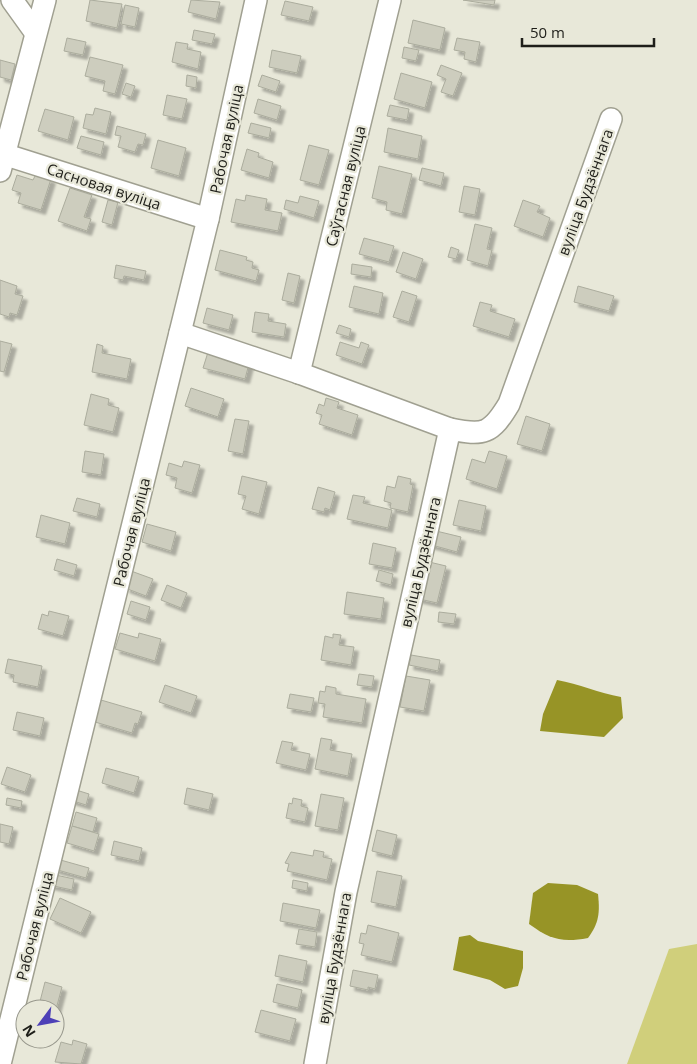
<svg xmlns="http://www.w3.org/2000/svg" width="697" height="1064" font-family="'Open Sans',sans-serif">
  <defs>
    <filter id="shadow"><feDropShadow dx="4.5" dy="4.5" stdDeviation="1" flood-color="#0004"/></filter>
  </defs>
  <rect width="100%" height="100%" fill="#e8e8d9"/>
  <path fill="#d0cf7b" d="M697 944V1064H627L669 949Z"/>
  <g fill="#979426">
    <path d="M557 680C579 684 599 693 621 697L623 718 604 737 540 731 543 714Z"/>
    <path d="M548 883 577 885 598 894C600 913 599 923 588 938 561 943 550 939 529 924L533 893Z"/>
    <path d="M470 935 478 941 523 951V968L518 986 505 989 490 980 453 970 459 937Z"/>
  </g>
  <g fill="#cdcdbe" stroke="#abac9d" filter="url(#shadow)">
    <path d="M90 0 122 4 117 28 86 21Z"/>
    <path d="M191 0 220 2 216 19 188 12Z"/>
    <path d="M463 0H495L494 5Z"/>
    <path d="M285 1 313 7 309 21 281 15Z"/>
    <path d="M125 5 139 8 135 27 121 24Z"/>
    <path d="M413 20 445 28 440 50 408 43Z"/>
    <path d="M194 30 215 34 212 44 192 40Z"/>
    <path d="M67 38 86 42 83 55 64 51Z"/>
    <path d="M457 38 480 42 476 62 464 59 465 52 454 50Z"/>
    <path d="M176 42 188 44 187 49 201 52 198 69 172 62Z"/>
    <path d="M404 47 419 50 416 61 402 58Z"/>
    <path d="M272 50 301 56 297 73 269 67Z"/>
    <path d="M90 57 123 65 115 94 103 91 105 81 85 76Z"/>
    <path d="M0 60 15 64 11 80 0 77Z"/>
    <path d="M441 65 462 73 453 96 441 92 446 79 437 75Z"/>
    <path d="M401 73 432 82 425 108 394 99Z"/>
    <path d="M187 75 197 77 196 88 186 86Z"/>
    <path d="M262 75 280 81 276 92 258 86Z"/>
    <path d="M126 83 135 86 131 97 122 94Z"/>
    <path d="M167 95 187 99 182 119 163 115Z"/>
    <path d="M258 99 281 106 277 120 254 113Z"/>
    <path d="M390 105 409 109 407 120 387 116Z"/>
    <path d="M95 108 111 112 106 134 83 128 86 114 93 115Z"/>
    <path d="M45 109 74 117 68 140 38 131Z"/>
    <path d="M251 123 271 128 269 138 248 133Z"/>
    <path d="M117 126 146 134 143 145 138 144 135 152 118 147 121 136 115 135Z"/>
    <path d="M388 128 422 136 418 159 384 152Z"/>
    <path d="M81 136 104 142 101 155 77 148Z"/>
    <path d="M158 140 186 148 179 176 151 168Z"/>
    <path d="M309 145 329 150 319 185 300 180Z"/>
    <path d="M247 149 259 153 258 157 273 162 269 178 241 170Z"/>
    <path d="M379 166 412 174 402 214 386 210 387 202 372 198Z"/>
    <path d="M422 168 444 173 441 186 419 180Z"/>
    <path d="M36 174 51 179 41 210 18 203 21 193 12 190 17 175 33 180Z"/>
    <path d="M464 186 480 189 475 215 459 212Z"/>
    <path d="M70 188 92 195 84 217 91 219 87 231 58 221Z"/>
    <path d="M246 195 267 199 265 210 282 213 278 231 231 222 236 199 245 201Z"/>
    <path d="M300 196 319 201 314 218 284 209 286 200 298 203Z"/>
    <path d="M108 200 118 202 112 225 102 222Z"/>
    <path d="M523 200 540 206 537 212 550 218 543 237 514 226Z"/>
    <path d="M475 224 492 228 487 249 492 250 488 266 467 260Z"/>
    <path d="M364 238 394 246 389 262 359 254Z"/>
    <path d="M451 247 459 250 456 259 448 257Z"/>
    <path d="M220 250 247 257 246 260 253 262 252 268 259 270 256 281 215 270Z"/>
    <path d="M403 252 423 259 416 279 396 272Z"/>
    <path d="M352 264 372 267 371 277 351 274Z"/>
    <path d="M116 265 146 271 144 280 124 276 123 280 114 278Z"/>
    <path d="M288 273 300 276 294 303 282 300Z"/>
    <path d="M0 280 17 286 15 294 23 296 17 315 10 313 9 317 0 314Z"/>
    <path d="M354 286 383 293 379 314 349 307Z"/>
    <path d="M578 286 614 296 609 311 574 302Z"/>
    <path d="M402 291 417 296 409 322 393 317Z"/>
    <path d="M480 302 492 305 490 311 515 319 509 337 473 326Z"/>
    <path d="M207 308 233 315 229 330 203 323Z"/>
    <path d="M255 312 269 314 268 321 286 324 284 337 252 332Z"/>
    <path d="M339 325 351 329 349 337 336 333Z"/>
    <path d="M0 341 12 344 4 372 0 371Z"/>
    <path d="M340 342 359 348 361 342 369 345 362 364 336 355Z"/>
    <path d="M97 344 103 346 102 353 131 359 127 379 92 372Z"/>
    <path d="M209 349 250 360 245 379 203 368Z"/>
    <path d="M191 388 224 399 218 417 185 406Z"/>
    <path d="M91 394 109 399 108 405 119 408 113 432 84 425Z"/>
    <path d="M326 398 339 402 337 408 358 415 352 435 319 424 322 415 316 413 319 404 324 406Z"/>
    <path d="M526 416 550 424 542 451 517 444Z"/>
    <path d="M235 419 249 421 243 454 228 451Z"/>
    <path d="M85 451 104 454 101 475 82 472Z"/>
    <path d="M489 451 507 456 497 489 466 479 472 459 485 463Z"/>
    <path d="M184 461 200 465 192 493 175 488 177 478 166 475 169 463 182 467Z"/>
    <path d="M242 476 267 482 259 514 242 509 246 496 238 494Z"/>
    <path d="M398 476 411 479 410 484 413 485 408 512 390 508 391 503 384 501 387 486 395 488Z"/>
    <path d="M318 487 335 492 330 510 325 508 324 512 312 509Z"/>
    <path d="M353 495 365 497 363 503 392 510 388 528 347 519Z"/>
    <path d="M77 498 100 504 97 517 73 511Z"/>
    <path d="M459 500 486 506 481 531 453 525Z"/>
    <path d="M41 515 70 523 65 544 36 537Z"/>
    <path d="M147 524 176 532 171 551 142 542Z"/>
    <path d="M432 530 461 537 457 552 428 544Z"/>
    <path d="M373 543 396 548 392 568 369 564Z"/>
    <path d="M57 559 77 565 74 576 54 570Z"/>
    <path d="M425 561 446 566 437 603 415 598Z"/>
    <path d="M379 570 393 574 391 585 376 581Z"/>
    <path d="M131 571 153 579 146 596 125 588Z"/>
    <path d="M167 585 187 593 181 608 161 600Z"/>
    <path d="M347 592 384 598 381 619 344 614Z"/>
    <path d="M131 601 150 607 146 620 127 614Z"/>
    <path d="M49 611 69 616 63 636 38 629 42 614 48 616Z"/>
    <path d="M439 612 456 614 454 624 438 622Z"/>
    <path d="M120 633 138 638 139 633 161 639 155 661 115 649Z"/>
    <path d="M333 634 341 635 339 645 354 647 351 665 321 660 325 636 333 638Z"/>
    <path d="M411 655 440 660 438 671 409 665Z"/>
    <path d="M8 659 42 666 38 687 13 682 14 675 5 673Z"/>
    <path d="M359 674 374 676 372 687 357 685Z"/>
    <path d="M406 676 430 680 424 711 400 707Z"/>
    <path d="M165 685 197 696 191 713 159 702Z"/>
    <path d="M326 686 336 688V694L366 699 362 723 323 717 325 704 318 703 320 691 325 692Z"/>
    <path d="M290 694 314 698 311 712 287 708Z"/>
    <path d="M101 700 142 712 138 724 135 723 132 733 95 722Z"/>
    <path d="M17 712 44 718 40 736 13 730Z"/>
    <path d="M321 738 332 740 330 750 352 754 348 776 315 769Z"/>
    <path d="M282 741 293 743 291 750 310 754 306 770 276 763Z"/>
    <path d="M7 767 31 775 25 792 1 784Z"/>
    <path d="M106 768 139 777 134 793 102 783Z"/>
    <path d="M187 788 213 794 209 810 184 804Z"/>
    <path d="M73 789 89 794 86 805 70 800Z"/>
    <path d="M321 794 344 798 338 830 315 826Z"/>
    <path d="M7 798 22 801 21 808 6 805Z"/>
    <path d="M293 798 302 800 301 806 308 808 305 822 286 818 289 803 292 804Z"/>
    <path d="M76 812 97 818 93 832 72 826Z"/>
    <path d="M0 824 13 827 9 844 0 842Z"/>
    <path d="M72 826 99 834 94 851 67 843Z"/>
    <path d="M377 830 397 835 392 856 372 851Z"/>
    <path d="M114 841 142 848 139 861 111 855Z"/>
    <path d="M314 850 324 852 323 857 332 859 327 880 287 871 289 864 285 863 291 852 313 856Z"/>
    <path d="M57 859 89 868 86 878 54 869Z"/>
    <path d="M377 871 402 876 396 907 371 902Z"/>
    <path d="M51 874 74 879 72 890 49 885Z"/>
    <path d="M293 880 308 883 307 891 292 888Z"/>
    <path d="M60 898 91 912 81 933 50 919Z"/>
    <path d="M283 903 320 910 316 928 280 921Z"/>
    <path d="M368 925 399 933 392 962 361 955 364 944 359 943 361 933 366 934Z"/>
    <path d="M299 929 317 932 315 947 296 944Z"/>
    <path d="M279 955 307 961 303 982 275 976Z"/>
    <path d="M353 970 378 975 375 989 368 987V990L350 986Z"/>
    <path d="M45 982 62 987 55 1013V1009H38Z"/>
    <path d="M277 984 302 990 298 1008 273 1002Z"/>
    <path d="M261 1010 296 1019 290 1041 255 1032Z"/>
    <path d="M73 1040 87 1044 81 1064 55 1062 61 1042 72 1045Z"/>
  </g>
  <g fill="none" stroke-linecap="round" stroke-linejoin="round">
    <g stroke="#a0a091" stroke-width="24">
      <g id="street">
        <path d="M12 0 35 32"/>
        <path d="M0 153 208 219"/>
        <path d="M0 171 45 0"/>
        <path d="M180 333 299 373 450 429"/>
        <path d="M299 373 390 0"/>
        <path d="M0 1064 208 219 256 0"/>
        <path d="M315 1064 346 892 450 429C484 436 491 434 509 404L611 119"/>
      </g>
    </g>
    <use href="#street" stroke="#fff" stroke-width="21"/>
  </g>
  <g text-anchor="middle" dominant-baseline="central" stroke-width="4.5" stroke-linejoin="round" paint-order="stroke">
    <g font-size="15" fill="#1e1e19" stroke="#e8e8d9">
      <text transform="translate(226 139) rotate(-78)">Рабочая вуліца</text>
      <text transform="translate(104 186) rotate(18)">Сасновая вуліца</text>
      <text transform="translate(345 186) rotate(-76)">Саўгасная вуліца</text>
      <text transform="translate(585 192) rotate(-70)">вуліца Будзённага</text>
      <text transform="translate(131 532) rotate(-76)">Рабочая вуліца</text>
      <text transform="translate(420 562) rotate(-77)">вуліца Будзённага</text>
      <text transform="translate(34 926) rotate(-76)">Рабочая вуліца</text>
      <text transform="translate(334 958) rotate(-80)">вуліца Будзённага</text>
    </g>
  </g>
  <g transform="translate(40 1024) rotate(238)"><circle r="24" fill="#e8e8d9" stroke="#97978c"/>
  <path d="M0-4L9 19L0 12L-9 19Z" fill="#4d40b7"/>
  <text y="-8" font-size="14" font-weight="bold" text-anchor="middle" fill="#1e1e19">N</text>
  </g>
  <path d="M522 38v8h132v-8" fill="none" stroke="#1e1e19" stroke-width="2.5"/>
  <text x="530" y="38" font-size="15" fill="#1e1e19" stroke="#e8e8d9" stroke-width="4" paint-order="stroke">50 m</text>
</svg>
